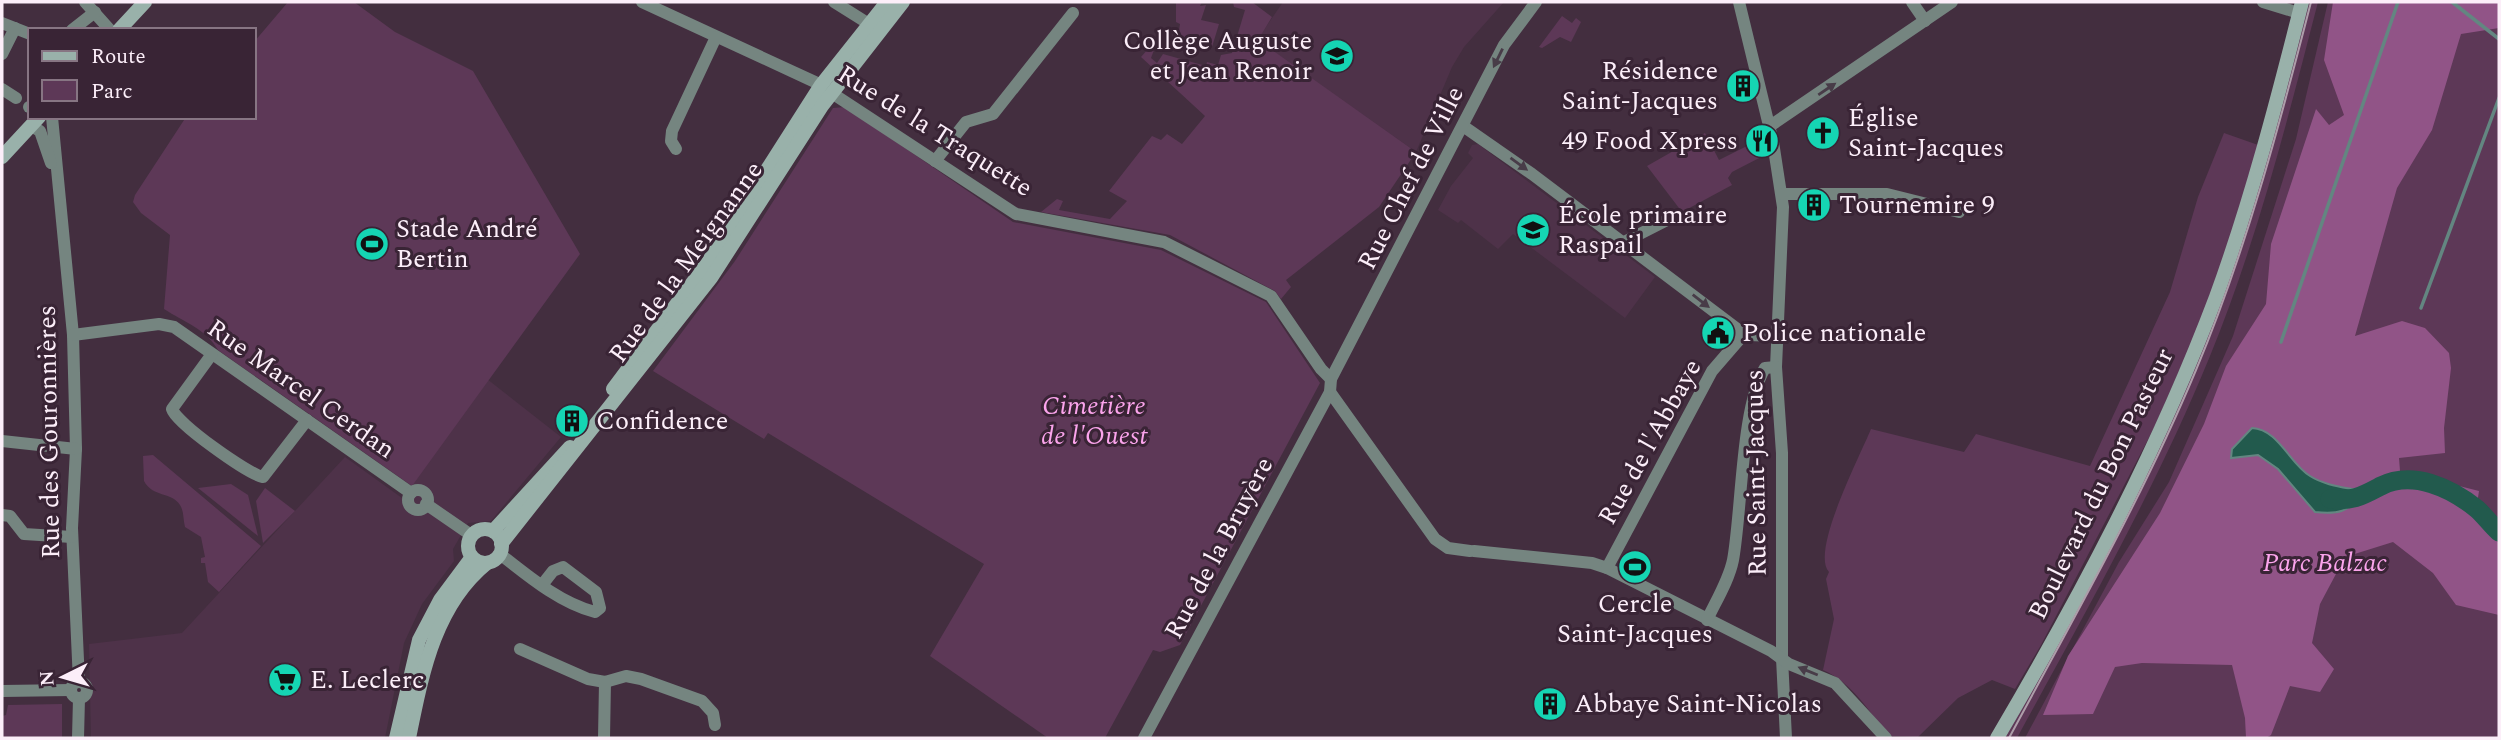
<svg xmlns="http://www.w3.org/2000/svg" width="2501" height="740" font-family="Spectral,serif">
  <rect width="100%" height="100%" fill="#432e3f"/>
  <g fill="#4e3249">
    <path d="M1283 2H1504L1464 47 1452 67 1416 152 1257 40Z"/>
    <path d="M1478 144 1655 277 1625 318 1513 234 1498 249 1461 220 1458 223 1438 210 1451 186 1473 158 1468 153 1472 145Z"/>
    <path d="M487 379 561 437 491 521 468 523 453 549 454 561 422 604 404 643 385 738H91L89 644 182 633 345 457 402 498Z"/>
  </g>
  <g fill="#5d3857">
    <path d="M288 2H354L395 32 473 71 580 254 412 486 218 350C206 329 184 322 164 309L170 235 141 213 133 202 135 195 186 117H254V42Z"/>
    <path d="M1176 2H1202L1200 6 1206 5 1201 20 1219 24 1212 47 1178 38 1180 24 1176 22Z"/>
    <path d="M1233 2H1252L1272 17 1258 40 1416 152 1379 207 1286 280 1291 287 1281 299 1275 291 1170 235 1041 212 1057 199 1063 201 1059 210 1110 219 1127 201 1109 191 1152 136 1161 140 1167 134 1182 144 1205 116 1141 57 1148 49 1154 50 1151 58 1157 63 1163 54 1206 66 1207 62 1218 65 1221 55 1232 53 1245 10 1234 7Z"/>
    <path d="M2307 2H2318C2287 122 2257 241 2210 356 2156 488 2085 613 2017 738H2004L2179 403Z"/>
    <path d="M2328 2H2499V738H2025L2119 562 2169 482 2233 336 2296 139Z"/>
    <path d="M1562 16 1572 23 1576 18 1581 22 1571 42 1560 37 1542 48 1539 47Z"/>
    <path d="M845 107 1013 222 1161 250 1266 302 1320 383 1180 645 1160 652 1153 650 1105 738H1048L930 656 984 564 768 433 764 439 653 371 735 261 833 108Z"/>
    <path d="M1705 133 1719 160 1753 143 1755 147 1765 142 1767 154 1732 172 1728 178 1732 185 1682 212 1647 166Z"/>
    <path d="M2224 133 2261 146 2214 292 2154 428 2041 645 2015 689 1992 680 1958 698 1918 737 1887 736C1870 711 1852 683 1823 670L1834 619 1826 579 1829 572C1810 552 1860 456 1871 429L1964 452 1976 434 2090 466 2170 292 2198 197Z"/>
    <path d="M153 455 261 546 219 592 208 582 205 563H201V558L205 557 201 537 185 527C183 519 184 511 180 505 171 491 153 498 144 481L143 456Z"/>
    <path d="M231 484 248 495 258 536 198 488Z"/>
    <path d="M265 488 295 511 263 543 256 501Z"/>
    <path d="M62 704V738H2V716L6 715 8 705Z"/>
  </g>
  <path fill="#915487" d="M2333 2H2499V28L2461 34 2432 130 2397 188 2355 336 2402 321 2425 328 2449 353 2451 368 2444 428 2445 453 2399 458 2400 471 2479 491 2475 518 2499 543V615L2456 605 2433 573 2393 542 2345 557 2320 604 2312 643 2334 669 2320 692 2290 686 2271 735 2266 738H2246L2245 718 2232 665 2142 663 2115 667 2093 714 2043 715 2068 656 2160 513 2204 424 2226 366 2266 304 2271 244 2316 109 2329 125 2344 115 2324 60Z"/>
  <path fill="#225a4d" stroke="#638681" stroke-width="2" d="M2252 428C2278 429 2290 464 2310 476 2324 485 2342 487 2357 490 2354 514 2334 514 2315 512L2278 469 2258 455 2231 458 2232 449Z"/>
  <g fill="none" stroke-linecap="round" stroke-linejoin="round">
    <g stroke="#638681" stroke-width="3.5">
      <path d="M2452 2 2499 39"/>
      <path d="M2421 308 2499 98"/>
      <path d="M2281 342 2398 2"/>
    </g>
    <path stroke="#225a4d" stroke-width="19" d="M2330 499C2352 502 2362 496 2381 486 2413 470 2451 488 2477 509 2485 516 2491 525 2499 532"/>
    <g stroke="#758580" stroke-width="12">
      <path d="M85 2 110 30"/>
      <path d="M642 2 815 82 1016 214 1164 242 1271 296 1321 369 1331 379"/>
      <path d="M834 2 877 29"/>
      <path d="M1739 2 1773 142 1783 207 1776 367 1782 453V658L1786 738"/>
      <path d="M1912 2 1925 21"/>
      <path d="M2263 2 2299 13"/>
      <path d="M2 23 30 34"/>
      <path d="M72 30 95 12"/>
      <path d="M2 54 15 28"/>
      <path d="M2 89 16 98"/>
      <path d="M29 107H30"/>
      <path d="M52 117 73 335 76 449 72 528 79 682"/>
      <path d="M31 126 40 131 51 163"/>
      <path d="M1463 126 1532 174 1740 331 1748 335 1777 336"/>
      <path d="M1770 126 1952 2"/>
      <path d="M676 149 671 141 672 131 716 37"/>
      <path d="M935 161 966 122 993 114 1073 13"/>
      <path d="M1782 194H1887L1959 212"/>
      <path d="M1624 242 1675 216"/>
      <path d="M73 335 159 324 174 327 411 493"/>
      <path d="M212 354 172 409C176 423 248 474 263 477L307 420"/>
      <path d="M1330 392 1435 539 1448 548 1470 551"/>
      <path d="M2 441 76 449"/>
      <circle cx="418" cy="500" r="10"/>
      <path d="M426 504 471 535"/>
      <path d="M2 515 10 516 24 534 72 537"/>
      <path d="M1474 551 1592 563 1607 568 1771 651 1789 664 1835 683 1886 738"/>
      <path d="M500 554C528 576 560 603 595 612L600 608 596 592 563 567 553 571 542 585"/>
      <path d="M1607 568 1712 371 1744 334"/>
      <path d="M1707 620C1716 601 1729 580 1733 560 1742 511 1741 407 1765 368L1776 367"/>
      <path d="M520 649 588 679 605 682 626 676 641 679 702 701 713 713 715 725"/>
      <circle cx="79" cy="690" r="8"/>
      <path d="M2 691 71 690"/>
      <path d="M78 738 79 698"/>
      <path d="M604 738 605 682"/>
      <path d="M1144 738 1330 392 1331 379 1504 45 1536 2"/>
    </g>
    <g stroke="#99b1aa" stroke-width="14">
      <path d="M119 30 145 2"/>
      <path d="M2 157 39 117"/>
      <path d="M613 389 708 262 821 85 887 2"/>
      <circle cx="485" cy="546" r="17"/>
      <path d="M493 531 570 447"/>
      <path d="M501 544 711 278 822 106 903 2"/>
      <path d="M396 738 419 640 440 600 472 557"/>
      <path d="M409 738C422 675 434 606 487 563"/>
      <path d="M1997 738C2080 597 2158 451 2216 297 2251 201 2277 101 2302 2"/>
    </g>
    <path stroke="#ae9daa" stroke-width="2" d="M2009 738C2074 617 2143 497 2196 370 2246 251 2279 127 2311 2"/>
  </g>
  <defs><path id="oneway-solid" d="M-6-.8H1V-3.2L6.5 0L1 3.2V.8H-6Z" transform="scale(1.75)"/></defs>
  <g fill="#483c48">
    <use href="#oneway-solid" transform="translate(1498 58) rotate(116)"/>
    <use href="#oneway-solid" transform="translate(1827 89) rotate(-34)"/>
    <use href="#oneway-solid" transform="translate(1519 164) rotate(36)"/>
    <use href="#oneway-solid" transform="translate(1701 301) rotate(38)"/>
    <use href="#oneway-solid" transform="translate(1808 671) rotate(-158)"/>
  </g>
  <defs>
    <g id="school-disc" transform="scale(1.75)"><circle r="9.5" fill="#15d5b3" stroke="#392435"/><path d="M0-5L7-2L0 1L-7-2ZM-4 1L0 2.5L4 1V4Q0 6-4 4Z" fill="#111"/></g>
    <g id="building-disc" transform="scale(1.75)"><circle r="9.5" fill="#15d5b3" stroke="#392435"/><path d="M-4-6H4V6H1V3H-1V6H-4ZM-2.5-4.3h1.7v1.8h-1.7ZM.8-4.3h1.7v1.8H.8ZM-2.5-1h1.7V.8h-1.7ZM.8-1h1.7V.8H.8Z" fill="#111"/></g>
    <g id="church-disc" transform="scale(1.75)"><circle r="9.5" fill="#15d5b3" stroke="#392435"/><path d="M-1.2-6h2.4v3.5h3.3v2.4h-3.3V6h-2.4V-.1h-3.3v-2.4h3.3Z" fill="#111"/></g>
    <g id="restaurant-disc" transform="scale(1.75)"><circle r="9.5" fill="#15d5b3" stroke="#392435"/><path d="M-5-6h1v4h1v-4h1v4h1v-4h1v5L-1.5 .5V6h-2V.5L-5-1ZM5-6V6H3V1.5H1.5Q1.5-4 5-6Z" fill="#111"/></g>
    <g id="stadium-disc" transform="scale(1.75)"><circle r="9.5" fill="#15d5b3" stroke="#392435"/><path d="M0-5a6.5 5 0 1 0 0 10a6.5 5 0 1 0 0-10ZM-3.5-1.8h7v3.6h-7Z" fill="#111"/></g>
    <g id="civic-disc" transform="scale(1.75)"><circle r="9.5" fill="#15d5b3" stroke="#392435"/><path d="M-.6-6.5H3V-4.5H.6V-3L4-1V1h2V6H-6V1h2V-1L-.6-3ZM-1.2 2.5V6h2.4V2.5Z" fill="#111"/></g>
    <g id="supermarket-disc" transform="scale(1.75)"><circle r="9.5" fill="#15d5b3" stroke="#392435"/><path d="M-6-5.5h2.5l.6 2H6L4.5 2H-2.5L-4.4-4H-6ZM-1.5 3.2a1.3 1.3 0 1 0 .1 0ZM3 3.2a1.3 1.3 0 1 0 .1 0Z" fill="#111"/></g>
  </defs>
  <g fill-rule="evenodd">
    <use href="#school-disc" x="1337" y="56"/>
    <use href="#building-disc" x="1743" y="86"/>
    <use href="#church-disc" x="1823" y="133"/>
    <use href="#restaurant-disc" x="1762" y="141"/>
    <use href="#building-disc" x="1814" y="205"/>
    <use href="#school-disc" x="1533" y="230"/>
    <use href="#stadium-disc" x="372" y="244"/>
    <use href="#civic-disc" x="1718" y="333"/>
    <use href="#building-disc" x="572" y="421"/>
    <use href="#stadium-disc" x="1635" y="567"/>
    <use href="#supermarket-disc" x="285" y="680"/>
    <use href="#building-disc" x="1550" y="704"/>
  </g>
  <g text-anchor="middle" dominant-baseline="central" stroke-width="6" stroke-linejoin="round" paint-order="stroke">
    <g font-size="26" fill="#fceef9" stroke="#392435" text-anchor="start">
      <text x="1312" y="41" text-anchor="end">Collège Auguste<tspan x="1312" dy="30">et Jean Renoir</tspan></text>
      <text x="1718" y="71" text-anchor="end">Résidence<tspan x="1718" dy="30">Saint-Jacques</tspan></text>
      <text x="1848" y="118">Église<tspan x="1848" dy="30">Saint-Jacques</tspan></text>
      <text x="1738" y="141" text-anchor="end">49 Food Xpress</text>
      <text x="1839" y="205">Tournemire 9</text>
      <text x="1558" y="215">École primaire<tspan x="1558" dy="30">Raspail</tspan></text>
      <text x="396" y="229">Stade André<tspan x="396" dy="30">Bertin</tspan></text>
      <text x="1742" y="333">Police nationale</text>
      <text x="596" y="421">Confidence</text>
      <text x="1635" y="604" text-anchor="middle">Cercle<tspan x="1635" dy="30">Saint-Jacques</tspan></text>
      <text x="310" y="680">E. Leclerc</text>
      <text x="1574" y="704">Abbaye Saint-Nicolas</text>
    </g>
    <g font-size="26" fill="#fceef9" stroke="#392435">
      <text transform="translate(935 131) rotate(32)">Rue de la Traquette</text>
      <text transform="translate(1411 178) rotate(-63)">Rue Chef de Ville</text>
      <text transform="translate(686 262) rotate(-54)">Rue de la Meignanne</text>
      <text transform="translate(301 389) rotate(35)">Rue Marcel Cerdan</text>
      <text transform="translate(49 432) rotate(-91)">Rue des Gouronnières</text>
      <text transform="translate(1650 442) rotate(-61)">Rue de l'Abbaye</text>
      <text transform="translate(1756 473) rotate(-91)">Rue Saint-Jacques</text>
      <text transform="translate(2101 484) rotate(-64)">Boulevard du Bon Pasteur</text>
      <text transform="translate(1219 548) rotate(-62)">Rue de la Bruyère</text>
    </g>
    <g font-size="26" font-style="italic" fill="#fba4ec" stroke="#392435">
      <text x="1094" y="406">Cimetière<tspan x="1094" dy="30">de l'Ouest</tspan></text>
      <text x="2325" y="563">Parc Balzac</text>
    </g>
  </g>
  <rect width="2501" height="740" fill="none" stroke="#fceef9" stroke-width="7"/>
  <rect x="28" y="28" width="228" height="91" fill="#392435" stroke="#877583" stroke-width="2"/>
  <rect x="42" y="51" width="35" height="10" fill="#99b1aa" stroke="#877583" stroke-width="2"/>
  <text x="91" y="63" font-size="21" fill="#fceef9">Route</text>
  <rect x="42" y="80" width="35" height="21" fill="#5d3857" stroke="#877583" stroke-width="2"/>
  <text x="91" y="98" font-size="21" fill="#fceef9">Parc</text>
  <g transform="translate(63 677) rotate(265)" stroke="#392435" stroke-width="5" paint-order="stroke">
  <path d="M0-5L12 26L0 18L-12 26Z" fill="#fceef9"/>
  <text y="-10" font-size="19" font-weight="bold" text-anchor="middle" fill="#fceef9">N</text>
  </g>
</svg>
